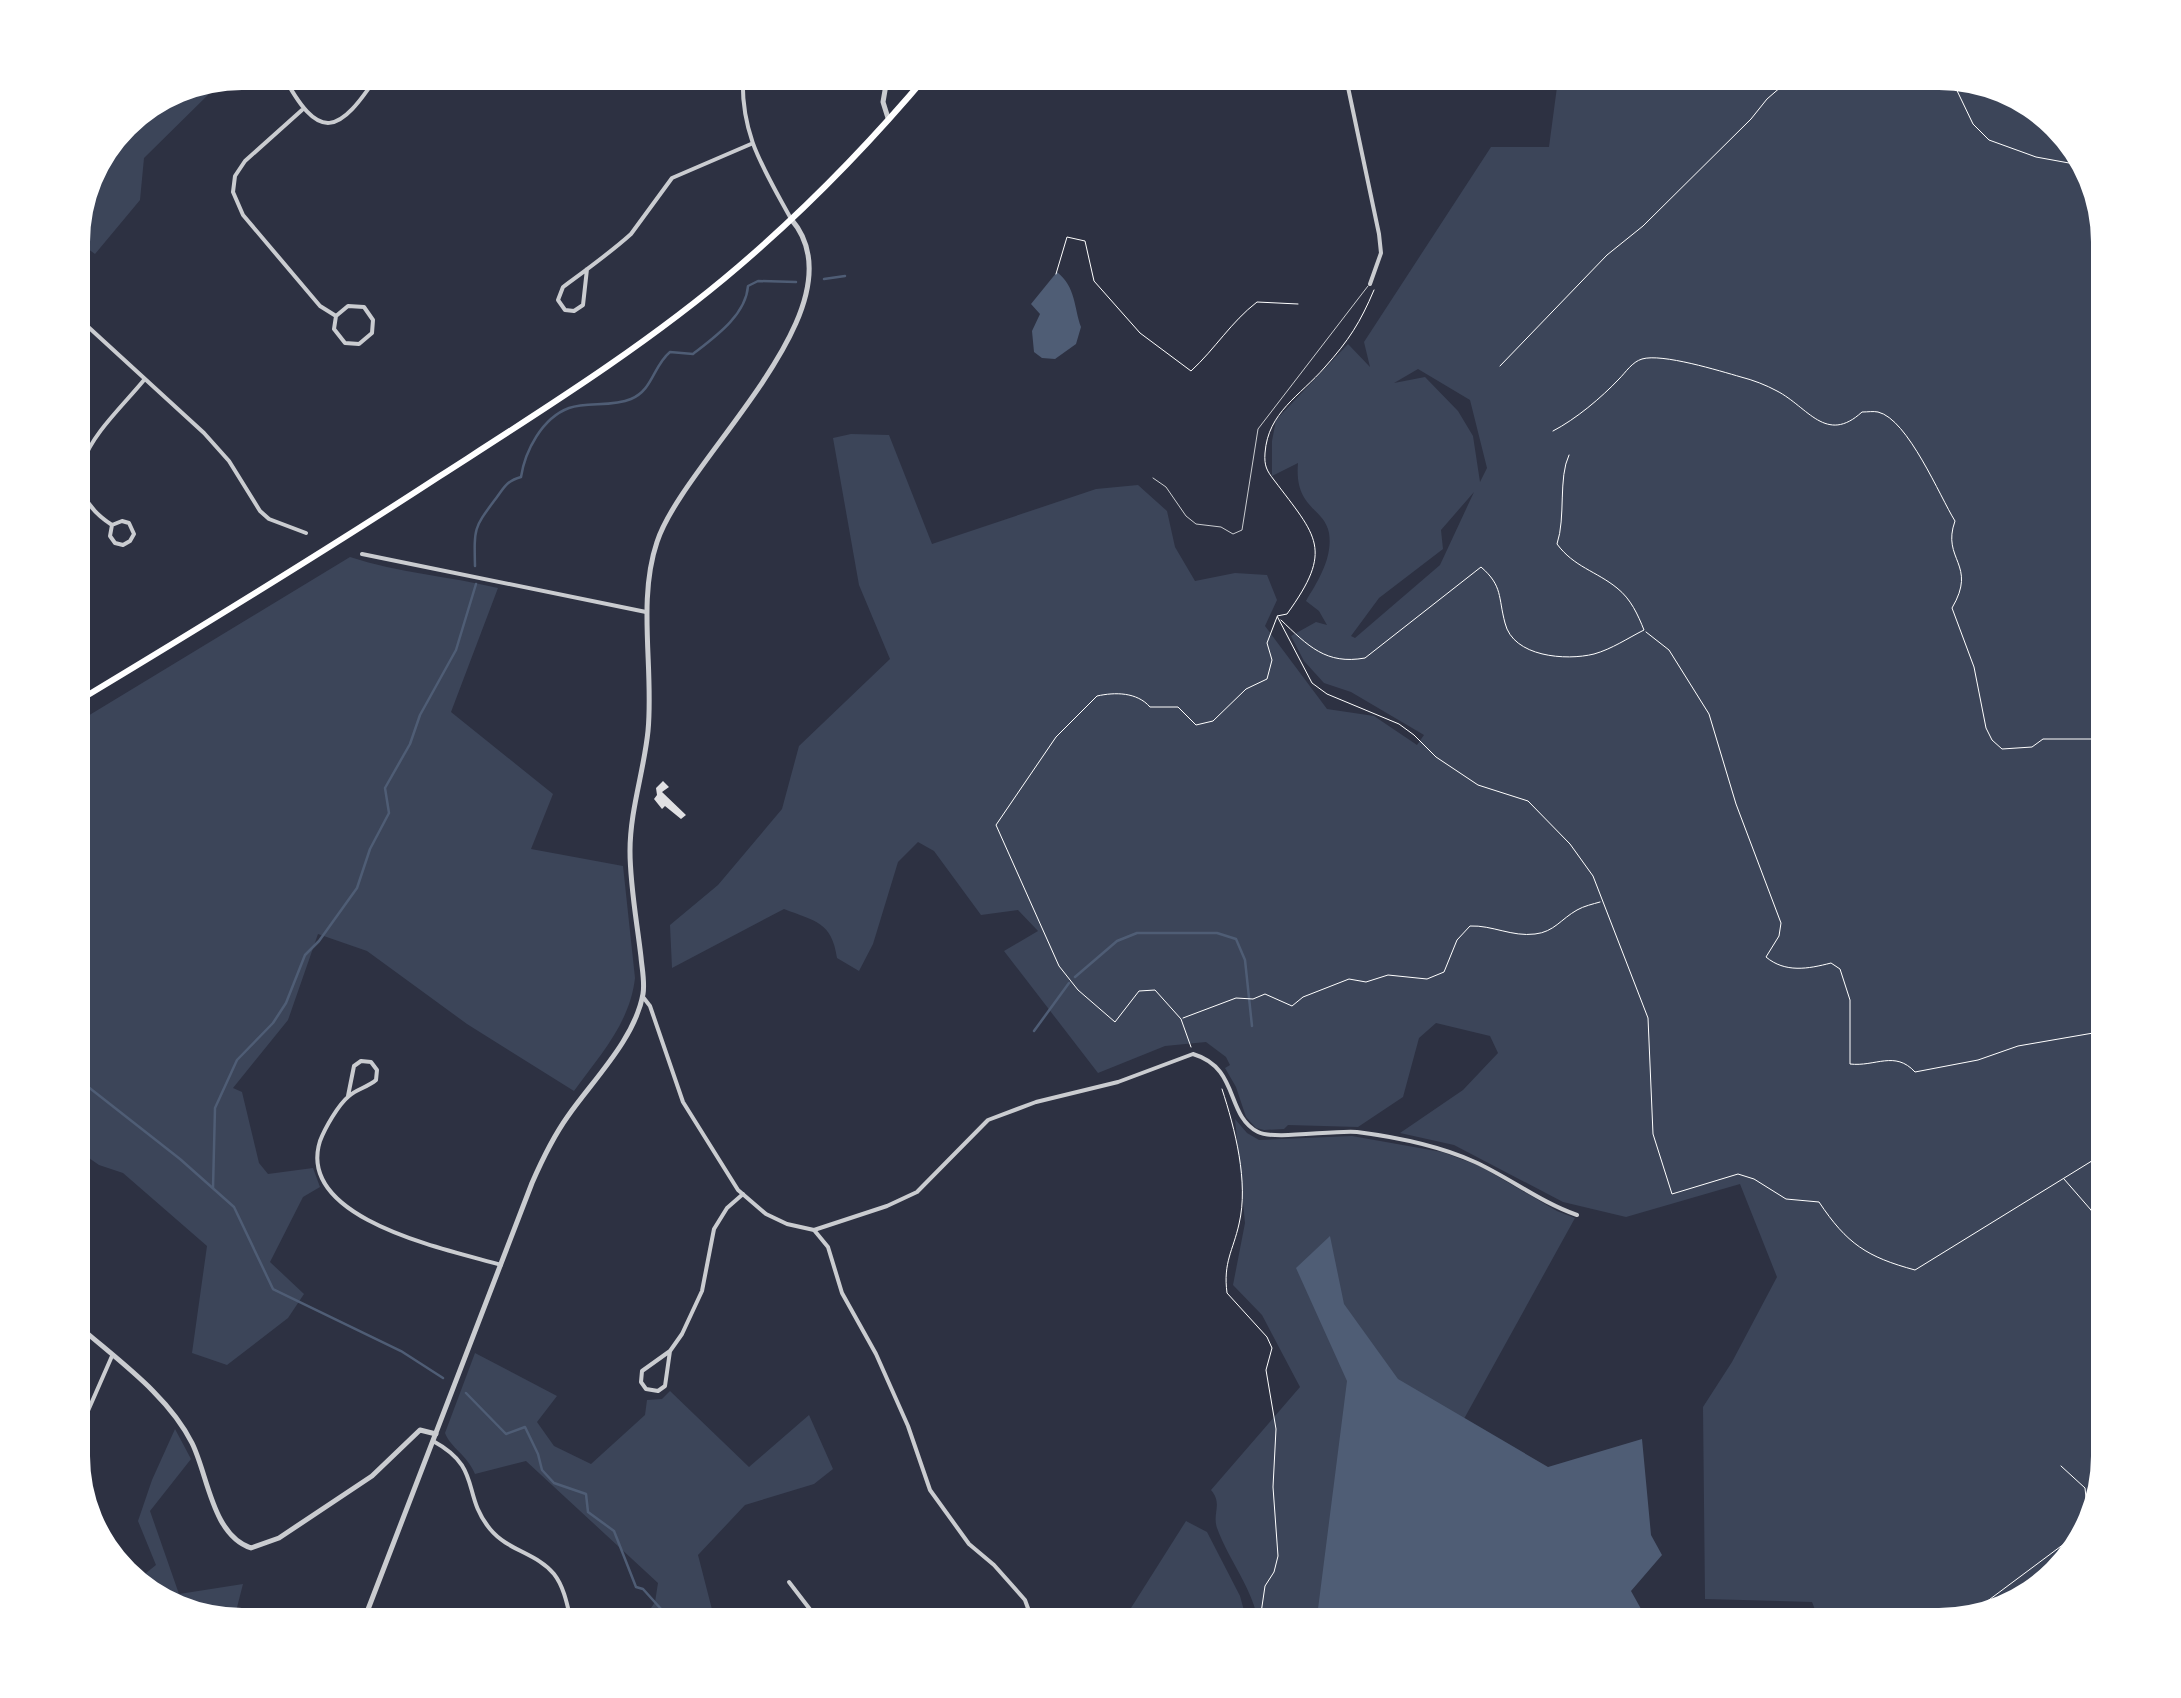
<svg xmlns="http://www.w3.org/2000/svg" width="2181" height="1698" font-family="'Roboto Condensed',sans-serif">
  <rect width="100%" height="100%" fill="#2d3142"/>
  <g fill="#3c4559" fill-rule="evenodd">
    <path d="M1568 73H1940L2043 108 2091 167 2108 241V1457L2073 1560 2014 1608 1939 1625H1821L1812 1602 1705 1599 1703 1407 1732 1362 1777 1277 1740 1184 1626 1217 1563 1202 1454 1145 1400 1133 1463 1090 1498 1053 1490 1036 1436 1023 1419 1038 1403 1097 1358 1127 1288 1125 1284 1129 1264 1130 1256 1128 1246 1117 1236 1087 1225 1068 1230 1065 1226 1057 1206 1042 1165 1046 1098 1073 1004 951 1038 931 1018 910 981 915 934 851 918 842 898 862 873 944 859 971 837 958C832 922 815 921 784 909L672 968 670 925 718 885 782 809 799 746 890 659 859 585 833 438 851 434 889 435 932 544 1096 489 1138 485 1167 511 1175 547 1195 581 1235 573 1267 575 1277 600 1265 626 1327 709 1374 716 1417 745 1424 735 1351 692 1324 683 1304 661 1291 636 1316 622 1327 625 1319 611 1306 601C1318 581 1333 558 1329 533 1324 507 1294 509 1298 463L1272 476V441L1276 420 1348 344 1370 367 1364 342 1491 147H1549L1557 87ZM1418 369 1470 400 1487 468 1480 482 1473 436 1458 411 1425 377 1394 383ZM1474 492 1440 565 1355 638 1351 636 1379 598 1443 549 1441 530Z"/>
    <path d="M213 83 216 87 144 158 140 200 95 254 73 238 90 166 130 115Z"/>
    <path d="M350 557C399 573 448 576 498 588L451 712 553 794 531 849 623 866 635 978C630 1023 600 1055 574 1091L467 1024 367 951 318 934 288 1020 233 1088 242 1092 259 1163 268 1174 313 1168 320 1187 303 1197 270 1262 304 1294 288 1318 227 1365 192 1353 207 1246 123 1173 99 1165 73 1147V725Z"/>
    <path d="M1235 1119 1247 1133 1259 1140 1352 1136 1442 1152 1480 1166 1557 1211 1575 1218 1371 1587 1456 1625H1259C1253 1588 1230 1563 1217 1528 1212 1513 1223 1504 1211 1490L1300 1387 1262 1315 1233 1285 1245 1223Z"/>
    <path d="M475 1353 557 1396 537 1422 554 1446 591 1464 645 1415 647 1400 662 1399 670 1391 749 1467 809 1415 833 1469 814 1484 745 1505 698 1555 716 1625H647L645 1617 655 1602 658 1583 526 1461 475 1474C468 1456 450 1447 445 1433Z"/>
    <path d="M175 1429 191 1459 150 1511 179 1594 243 1584 233 1623 140 1591 141 1577 156 1565 138 1521 152 1480Z"/>
    <path d="M1186 1521 1207 1532 1240 1596 1248 1625H1141L1131 1608Z"/>
  </g>
  <g fill="#4f5d75">
    <path d="M1057 272C1076 287 1074 308 1081 327L1076 344 1055 359 1042 358 1034 352 1032 331 1040 314 1031 304Z"/>
    <path d="M1330 1236 1344 1304 1398 1379 1548 1467 1642 1439 1651 1535 1662 1555 1631 1591 1650 1625H1312L1318 1609 1347 1381 1296 1268Z"/>
  </g>
  <g fill="none" stroke-linecap="round" stroke-linejoin="round">
    <g stroke="#4f5d75" stroke-width="2.5">
      <path d="M824 279 845 276"/>
      <path d="M475 566C474 526 474 528 497 497 505 486 507 481 521 477 525 451 542 418 569 408 588 402 612 407 631 399 653 390 653 366 670 352L693 354C715 337 746 315 748 286L758 281 796 282"/>
      <path d="M1075 977 1117 941 1137 933H1217L1236 939 1245 960 1252 1026"/>
      <path d="M1034 1031 1069 983"/>
      <path d="M73 1075 180 1159 234 1207 273 1289 401 1351 443 1378"/>
      <path d="M213 1188 215 1108 237 1060 273 1023 286 1003 305 955 319 941 357 888 370 849 389 813 385 788 410 744 420 715 456 650 476 584"/>
      <path d="M466 1393 506 1434 525 1427 538 1454 542 1470 554 1483 586 1494 588 1512 614 1531 636 1587 643 1589 671 1620 685 1625"/>
    </g>
  </g>
  <path fill="#e0e0e3" d="M663 781 669 787 662 792 686 815 681 819 665 806 662 809 654 799 657 795 656 788Z"/>
  <g fill="none" stroke-linecap="round" stroke-linejoin="round">
    <g stroke="#fff" stroke-width="1">
      <path d="M1950 76 1973 124 1989 140 2036 157 2091 167"/>
      <path d="M1056 274 1067 237 1085 241 1094 281 1140 333 1191 371C1215 349 1231 322 1257 302L1298 304"/>
      <path d="M1374 290C1360 323 1349 340 1325 367 1300 396 1268 412 1265 453 1264 466 1267 471 1274 480 1317 537 1334 549 1287 614L1277 616 1312 683 1327 694 1399 724 1414 735 1436 757 1478 785 1528 801 1570 844 1593 876 1648 1018 1653 1134 1672 1194 1738 1174 1754 1179 1786 1199 1819 1202C1847 1244 1867 1257 1915 1270L2108 1151"/>
      <path d="M1500 366 1607 255 1643 226 1751 119 1767 99 1797 73"/>
      <path d="M1553 431C1576 419 1601 398 1619 379 1626 372 1632 362 1642 359 1662 353 1720 371 1741 377 1753 380 1766 385 1777 391 1808 407 1826 445 1862 412 1868 412 1873 411 1878 412 1908 419 1940 497 1955 521 1941 560 1978 564 1952 608L1974 667 1986 728 1992 740 2002 749 2032 747 2043 739H2108"/>
      <path d="M1281 620C1308 646 1326 665 1365 658L1481 567C1503 586 1498 597 1505 623 1513 657 1566 661 1594 654 1612 649 1628 638 1644 630 1638 615 1631 599 1617 588 1596 571 1574 567 1557 544 1566 517 1558 478 1569 455"/>
      <path d="M1646 632 1669 650 1709 714 1736 804 1781 923 1779 936 1766 957C1785 973 1808 969 1831 963L1840 969 1850 1000V1064C1875 1067 1895 1050 1915 1072L1978 1060 2018 1046 2099 1032 2108 1025"/>
      <path d="M1183 1018 1236 998 1253 999 1265 994 1292 1006 1303 997 1349 979 1366 982 1388 975 1427 979 1444 972 1457 940 1470 926C1492 925 1512 937 1535 934 1554 932 1561 919 1577 910 1584 906 1593 904 1600 902"/>
      <path d="M1191 1047 1181 1019 1155 990 1139 991 1115 1022 1078 990 1059 966 996 825 1056 737 1097 696C1115 692 1137 692 1150 707H1178L1196 725 1213 721 1246 689 1267 679 1272 660 1267 643 1277 617"/>
      <path d="M1222 1089C1235 1129 1249 1182 1239 1224 1233 1251 1223 1262 1227 1293L1267 1337 1272 1348 1266 1370 1276 1429 1273 1487 1278 1556 1274 1572 1265 1586 1260 1620 1253 1625"/>
      <path d="M2064 1179 2091 1210 2108 1240"/>
      <path d="M2061 1466 2085 1488 2088 1517"/>
      <path d="M1962 1620 2084 1529"/>
    </g>
    <path stroke="#caccd0" stroke-width="1" d="M1153 478 1166 487 1186 516 1196 524 1221 527 1233 534 1242 530 1258 429 1368 286"/>
    <g stroke="#caccd0" stroke-width="4">
      <path d="M282 73C319 144 339 135 379 73"/>
      <path d="M743 73C740 133 762 166 790 217"/>
      <path d="M1345 73 1379 234 1381 253 1370 284"/>
      <path d="M302 110 245 161 235 176 233 192 243 215 320 306 336 316 348 306 364 307 373 320 372 333 359 344 345 343 334 329 336 316"/>
      <path d="M587 269 583 305 574 311 565 310 558 300 563 287C586 270 610 253 631 234L672 178 751 144"/>
      <path d="M73 313 204 433 229 461 260 511 269 519 306 533"/>
      <path d="M112 525 110 536 115 543 123 545 130 541 134 534 129 523 122 521 112 525C40 478 108 424 144 380"/>
      <path d="M362 554 646 612"/>
      <path d="M643 997 650 1006 683 1102 738 1190 766 1214 787 1224 814 1230 828 1247 842 1293 876 1354 908 1426 930 1490 969 1544 994 1565 1025 1600 1034 1625"/>
      <path d="M348 1096 354 1066 361 1061 371 1062 377 1070 376 1080C368 1087 357 1089 349 1096 338 1105 325 1128 320 1141 295 1220 450 1250 501 1265"/>
      <path d="M814 1230 887 1206 917 1192 988 1120 1036 1102 1118 1082 1193 1054C1240 1068 1225 1115 1258 1132 1273 1140 1333 1130 1357 1132 1396 1137 1440 1146 1475 1162 1510 1178 1540 1202 1577 1215"/>
      <path d="M670 1351 665 1386 658 1391 646 1389 641 1382 642 1371 670 1351 682 1334 702 1291 714 1229 727 1208 743 1194"/>
      <path d="M433 1441C483 1468 461 1494 490 1529 508 1551 537 1553 554 1574 565 1588 568 1609 572 1625"/>
      <path d="M73 1445 112 1356"/>
      <path d="M789 1582 822 1625"/>
    </g>
    <g stroke="#caccd0" stroke-width="5">
      <path d="M888 118 883 102 888 73"/>
      <path d="M73 1321C113 1357 167 1393 192 1443 208 1475 212 1535 251 1548L279 1538 372 1476 420 1430 436 1434"/>
      <path d="M362 1625 532 1183C542 1160 553 1137 568 1116 593 1080 635 1039 643 994 645 982 642 969 641 957 637 922 630 886 630 851 630 810 644 771 648 731 654 670 637 601 657 542 684 459 867 306 791 219"/>
    </g>
    <path stroke="#fff" stroke-width="6" d="M73 704C196 630 319 555 440 476 541 411 647 345 738 267 807 208 871 142 929 73"/>
  </g>
  <path d="M0 0H2181V1698H0ZM242 90H1939A152 152 0 0 1 2091 242V1456A152 152 0 0 1 1939 1608H242A152 152 0 0 1 90 1456V242A152 152 0 0 1 242 90Z" fill="#fff" fill-rule="evenodd"/>
</svg>
